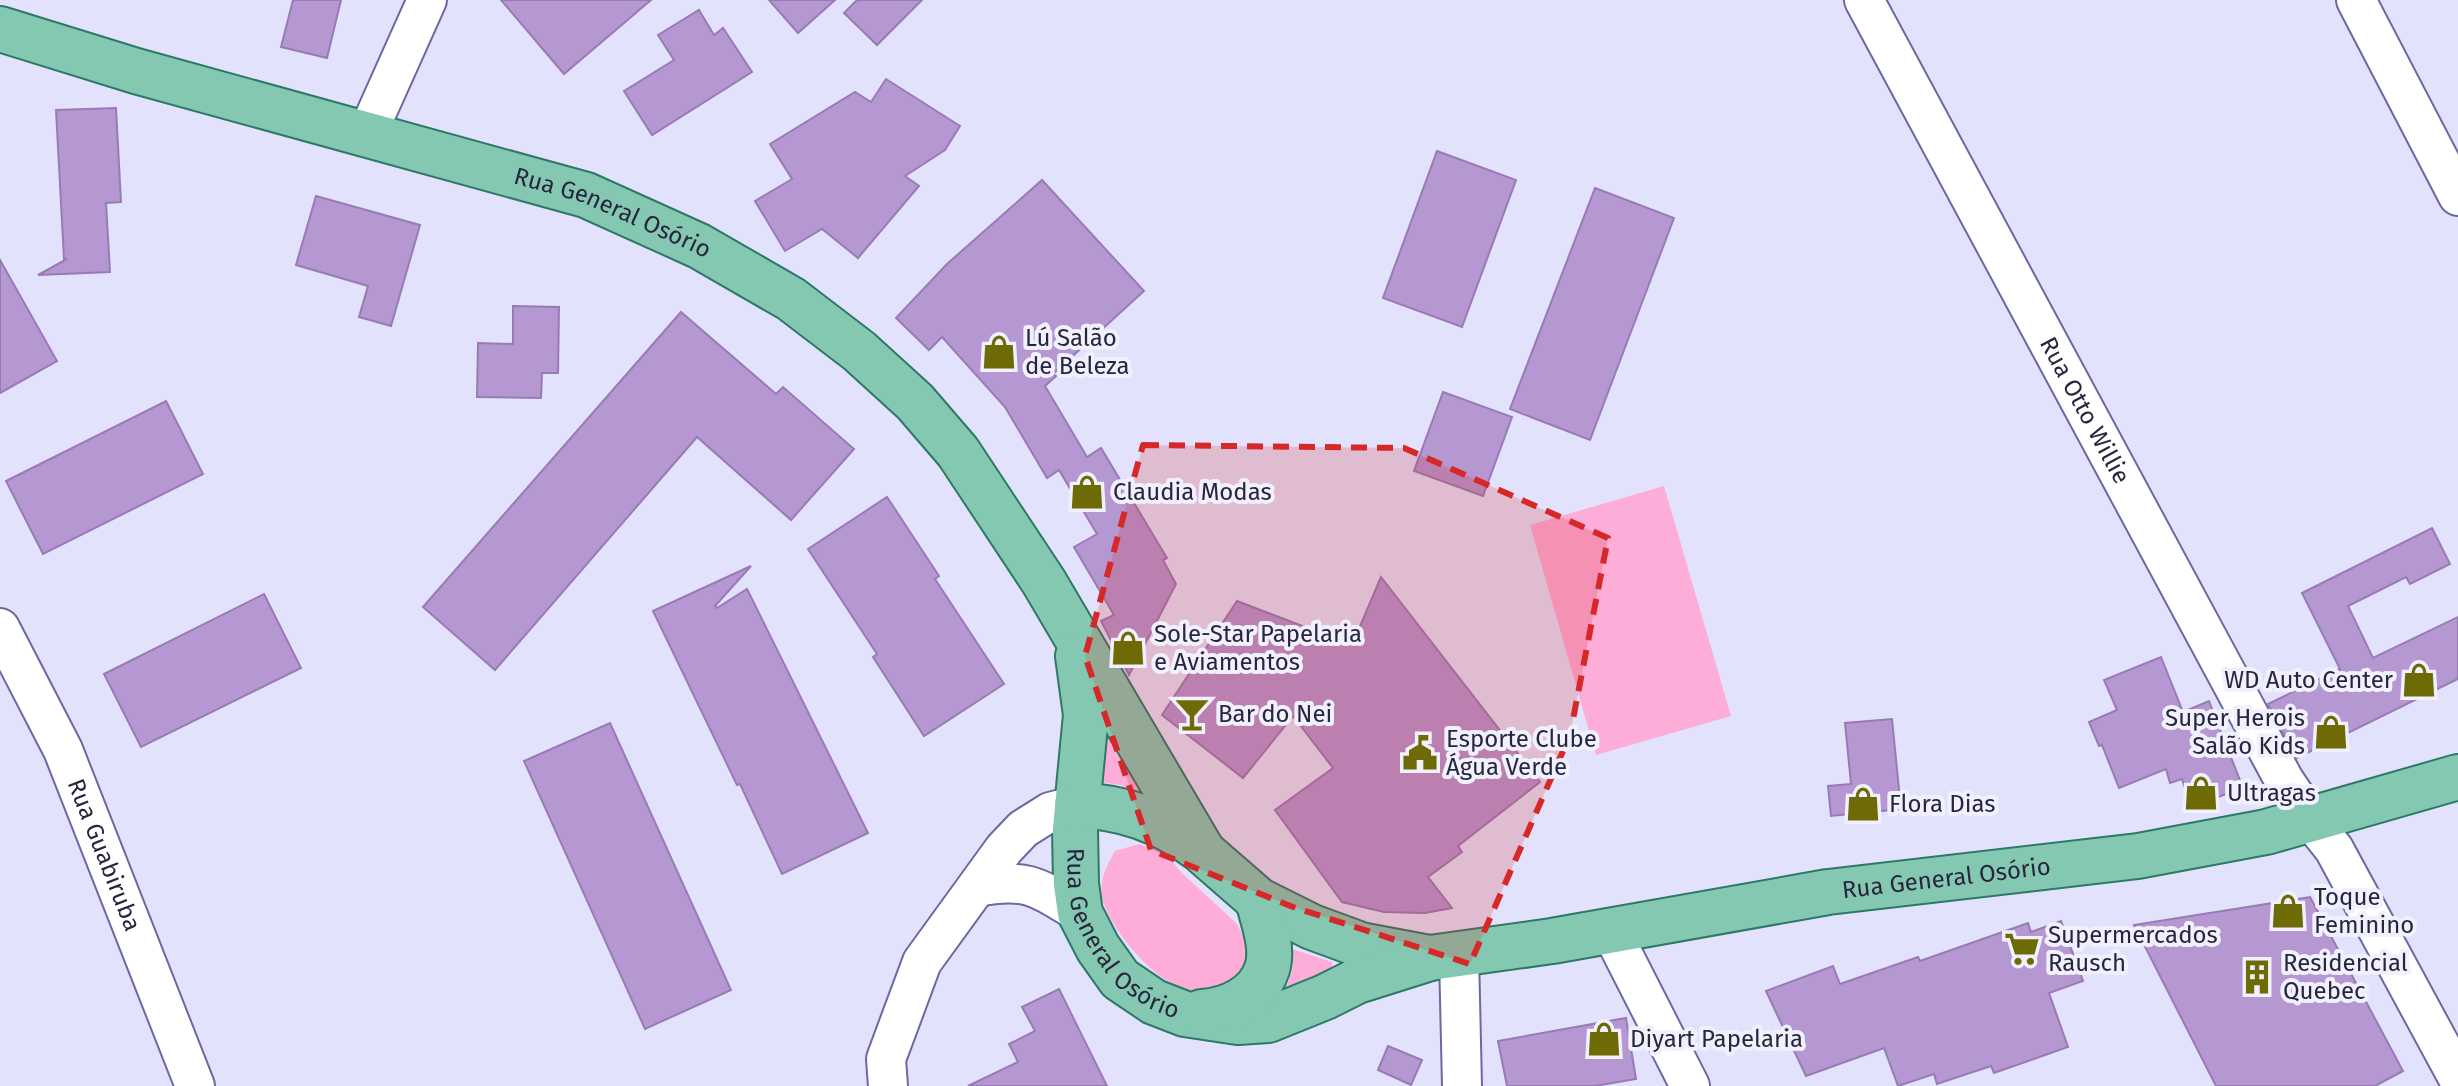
<svg xmlns="http://www.w3.org/2000/svg" width="2458" height="1086" font-family="'Fira Sans',sans-serif">
  <rect width="100%" height="100%" fill="#e3e2fc"/>
  <g fill="#fdadd7">
    <path d="M1664 486 1731 716 1596 755 1530 525Z"/>
    <path d="M1107 719 1147 794 1144 796 1121 785 1100 782Z"/>
    <path d="M1139 844 1165 853 1182 873 1237 924 1246 943 1247 964 1241 977C1230 982 1217 990 1206 992 1167 999 1110 932 1102 897 1099 879 1107 866 1115 851Z"/>
    <path d="M1292 949 1332 962V970L1287 986 1293 967Z"/>
  </g>
  <g fill="#b597d2" stroke="#987bb4" stroke-width="2">
    <path d="M293 0H341L327 58 281 47Z"/>
    <path d="M501 0H651L564 74Z"/>
    <path d="M769 0H835L798 33Z"/>
    <path d="M857 0H922L877 45 844 13Z"/>
    <path d="M699 10 714 35 723 28 752 72 652 135 624 91 674 60 658 35Z"/>
    <path d="M886 79 960 126 945 150 905 176 919 186 858 258 822 229 785 251 755 201 792 179 770 144 855 92 871 102Z"/>
    <path d="M116 108 121 202 106 203 110 272 38 275 67 259H64L56 110Z"/>
    <path d="M1437 151 1516 180 1462 327 1383 298Z"/>
    <path d="M1042 180 1144 291 1053 374 1056 376 1045 386 1087 457 1101 448 1167 558 1163 560 1176 584 1129 675 1101 621 1114 615 1074 547 1097 534 1059 470 1047 478 1005 407 942 337 929 350 896 318 947 264Z"/>
    <path d="M1595 188 1674 218 1590 440 1510 409Z"/>
    <path d="M316 196 420 225 391 326 359 317 368 286 296 265Z"/>
    <path d="M0 260 57 361 0 393Z"/>
    <path d="M513 306 559 307 558 373H542L541 398 477 397 478 343 513 344Z"/>
    <path d="M681 312 776 394 783 387 854 449 791 520 697 437 495 670 423 607Z"/>
    <path d="M1443 392 1512 417 1483 496 1414 471Z"/>
    <path d="M166 401 203 474 43 554 6 481Z"/>
    <path d="M887 497 939 576 935 579 1004 684 924 736 873 657 877 654 808 549Z"/>
    <path d="M2432 528 2450 564 2410 584 2406 577 2348 606 2373 658 2458 617V679L2297 758 2268 704 2340 669 2302 593Z"/>
    <path d="M751 566 715 606 717 608 747 589 868 833 782 874 740 784 737 785 653 611Z"/>
    <path d="M1381 577 1540 782 1458 846 1462 852 1428 877 1452 908 1425 913 1384 912 1342 902 1275 810 1333 768 1293 716 1243 778 1162 715 1237 601 1352 645Z"/>
    <path d="M264 594 301 668 141 747 104 674Z"/>
    <path d="M2161 657 2183 712 2209 701 2243 788 2191 807 2182 779 2170 783 2166 769 2119 788 2102 745 2099 746 2089 722 2117 710 2104 680Z"/>
    <path d="M1892 719 1901 809 1831 816 1828 786 1851 784 1845 723Z"/>
    <path d="M610 723 731 990 645 1029 524 761Z"/>
    <path d="M2310 897 2403 1071 2375 1086H2216L2134 925Z"/>
    <path d="M2061 921 2083 981 2049 993 2068 1047 1994 1073 1991 1066 1937 1084 1934 1074 1898 1086 1884 1048 1806 1076 1766 991 1833 966 1840 984 1918 957 1920 961 2028 923 2031 932Z"/>
    <path d="M1059 989 1107 1086H968L1018 1062 1009 1044 1035 1031 1022 1007Z"/>
    <path d="M1626 1018 1636 1079 1595 1086H1507L1498 1041Z"/>
    <path d="M1388 1046 1422 1060 1411 1085 1378 1070Z"/>
  </g>
  <g fill="none" stroke-linecap="round" stroke-linejoin="round">
    <g stroke="#6d67a2" stroke-width="42">
      <g id="minor">
        <path id="s1" d="M1864 0 2284 780 2310 819 2334 849 2458 1078"/>
        <path d="M2356 0 2458 196"/>
        <path d="M367 134 427 0"/>
        <path id="s2" d="M0 628 63 750 195 1086"/>
        <path d="M977 887C1028 877 1039 888 1080 913"/>
        <path d="M1611 931 1690 1086"/>
        <path d="M1459 955 1462 1086"/>
        <path d="M888 1086 886 1059 922 962 1004 849 1023 829 1050 812 1077 805"/>
      </g>
    </g>
    <g stroke="#2e7868" stroke-width="48">
      <g id="major">
        <path id="s3" d="M0 29 136 71 586 195 699 246 791 299 859 351 915 402 958 452 1044 582 1203 852 1258 900 1312 927 1361 945 1430 958"/>
        <path id="s4" d="M1078 656 1086 715 1075 829 1076 884 1080 913 1098 948 1120 979 1154 1002 1185 1014 1238 1022 1268 1020 1325 997 1357 981 1430 958 1552 941 1828 892 2138 856 2266 832 2458 777"/>
        <path d="M1077 805C1123 807 1161 820 1198 848"/>
        <path d="M1202 1012C1229 1010 1258 997 1267 969 1274 948 1263 920 1258 900"/>
      </g>
    </g>
    <use href="#minor" stroke="#fff" stroke-width="38"/>
    <use href="#major" stroke="#84c8b2" stroke-width="44"/>
  </g>
  <path fill="#d62828" fill-opacity="0.2" stroke="#d62828" stroke-width="6" stroke-dasharray="16 10" stroke-linejoin="round" d="M1143 445 1404 448 1608 538 1570 735 1470 964 1293 907 1151 850 1085 656Z"/>
  <defs>
    <g id="shop-bare" transform="scale(2.76)"><path d="M-5-2.5h2.3a2.7 3.5 0 0 1 5.4 0H5L5.5 6h-11ZM-1.5-2.5h3a1.5 2.3 0 0 0-3 0Z" fill="#6e6b06" stroke="#f1f1fe" stroke-width="2.5" paint-order="stroke"/></g>
    <g id="bar-bare" transform="scale(2.76)"><path d="M-6-5H6L.8 .8V4.5H3.5V6h-7V4.5H-.8V.8Z" fill="#6e6b06" stroke="#f1f1fe" stroke-width="2.5" paint-order="stroke"/></g>
    <g id="civic-bare" transform="scale(2.76)"><path d="M-.6-6.5H3V-4.5H.6V-3L4-1V1h2V6H-6V1h2V-1L-.6-3ZM-1.2 2.5V6h2.4V2.5Z" fill="#6e6b06" stroke="#f1f1fe" stroke-width="2.5" paint-order="stroke"/></g>
    <g id="supermarket-bare" transform="scale(2.76)"><path d="M-6-5.5h2.5l.6 2H6L4.5 2H-2.5L-4.4-4H-6ZM-1.5 3.2a1.3 1.3 0 1 0 .1 0ZM3 3.2a1.3 1.3 0 1 0 .1 0Z" fill="#6e6b06" stroke="#f1f1fe" stroke-width="2.5" paint-order="stroke"/></g>
    <g id="building-bare" transform="scale(2.76)"><path d="M-4-6H4V6H1V3H-1V6H-4ZM-2.5-4.3h1.7v1.8h-1.7ZM.8-4.3h1.7v1.8H.8ZM-2.5-1h1.7V.8h-1.7ZM.8-1h1.7V.8H.8Z" fill="#6e6b06" stroke="#f1f1fe" stroke-width="2.5" paint-order="stroke"/></g>
  </defs>
  <g fill-rule="evenodd">
    <use href="#shop-bare" x="999" y="352"/>
    <use href="#shop-bare" x="1087" y="492"/>
    <use href="#shop-bare" x="1128" y="648"/>
    <use href="#shop-bare" x="2419" y="680"/>
    <use href="#bar-bare" x="1192" y="714"/>
    <use href="#shop-bare" x="2331" y="732"/>
    <use href="#civic-bare" x="1420" y="753"/>
    <use href="#shop-bare" x="2201" y="793"/>
    <use href="#shop-bare" x="1863" y="804"/>
    <use href="#shop-bare" x="2288" y="911"/>
    <use href="#supermarket-bare" x="2022" y="949"/>
    <use href="#building-bare" x="2257" y="977"/>
    <use href="#shop-bare" x="1604" y="1039"/>
  </g>
  <g text-anchor="middle" dominant-baseline="central" stroke-width="8" stroke-linejoin="round" paint-order="stroke">
    <g font-size="24" fill="#28263e" stroke="#f1f1fe">
      <text stroke="none"><textPath href="#s3" startOffset="640">Rua General Osório</textPath></text>
      <text stroke="none"><textPath href="#s1" startOffset="466">Rua Otto Willie</textPath></text>
      <text stroke="none"><textPath href="#s2" startOffset="250">Rua Guabiruba</textPath></text>
      <text stroke="none"><textPath href="#s4" startOffset="1190">Rua General Osório</textPath></text>
      <text stroke="none"><textPath href="#s4" startOffset="298">Rua General Osório</textPath></text>
    </g>
    <g font-size="24" fill="#28263e" stroke="#f1f1fe" text-anchor="start">
      <text x="1025" y="338">Lú Salão<tspan x="1025" dy="28">de Beleza</tspan></text>
      <text x="1113" y="492">Claudia Modas</text>
      <text x="1154" y="634">Sole-Star Papelaria<tspan x="1154" dy="28">e Aviamentos</tspan></text>
      <text x="2393" y="680" text-anchor="end">WD Auto Center</text>
      <text x="1218" y="714">Bar do Nei</text>
      <text x="2305" y="718" text-anchor="end">Super Herois<tspan x="2305" dy="28">Salão Kids</tspan></text>
      <text x="1446" y="739">Esporte Clube<tspan x="1446" dy="28">Água Verde</tspan></text>
      <text x="2227" y="793">Ultragas</text>
      <text x="1889" y="804">Flora Dias</text>
      <text x="2314" y="897">Toque<tspan x="2314" dy="28">Feminino</tspan></text>
      <text x="2048" y="935">Supermercados<tspan x="2048" dy="28">Rausch</tspan></text>
      <text x="2283" y="963">Residencial<tspan x="2283" dy="28">Quebec</tspan></text>
      <text x="1630" y="1039">Diyart Papelaria</text>
    </g>
  </g>
</svg>
